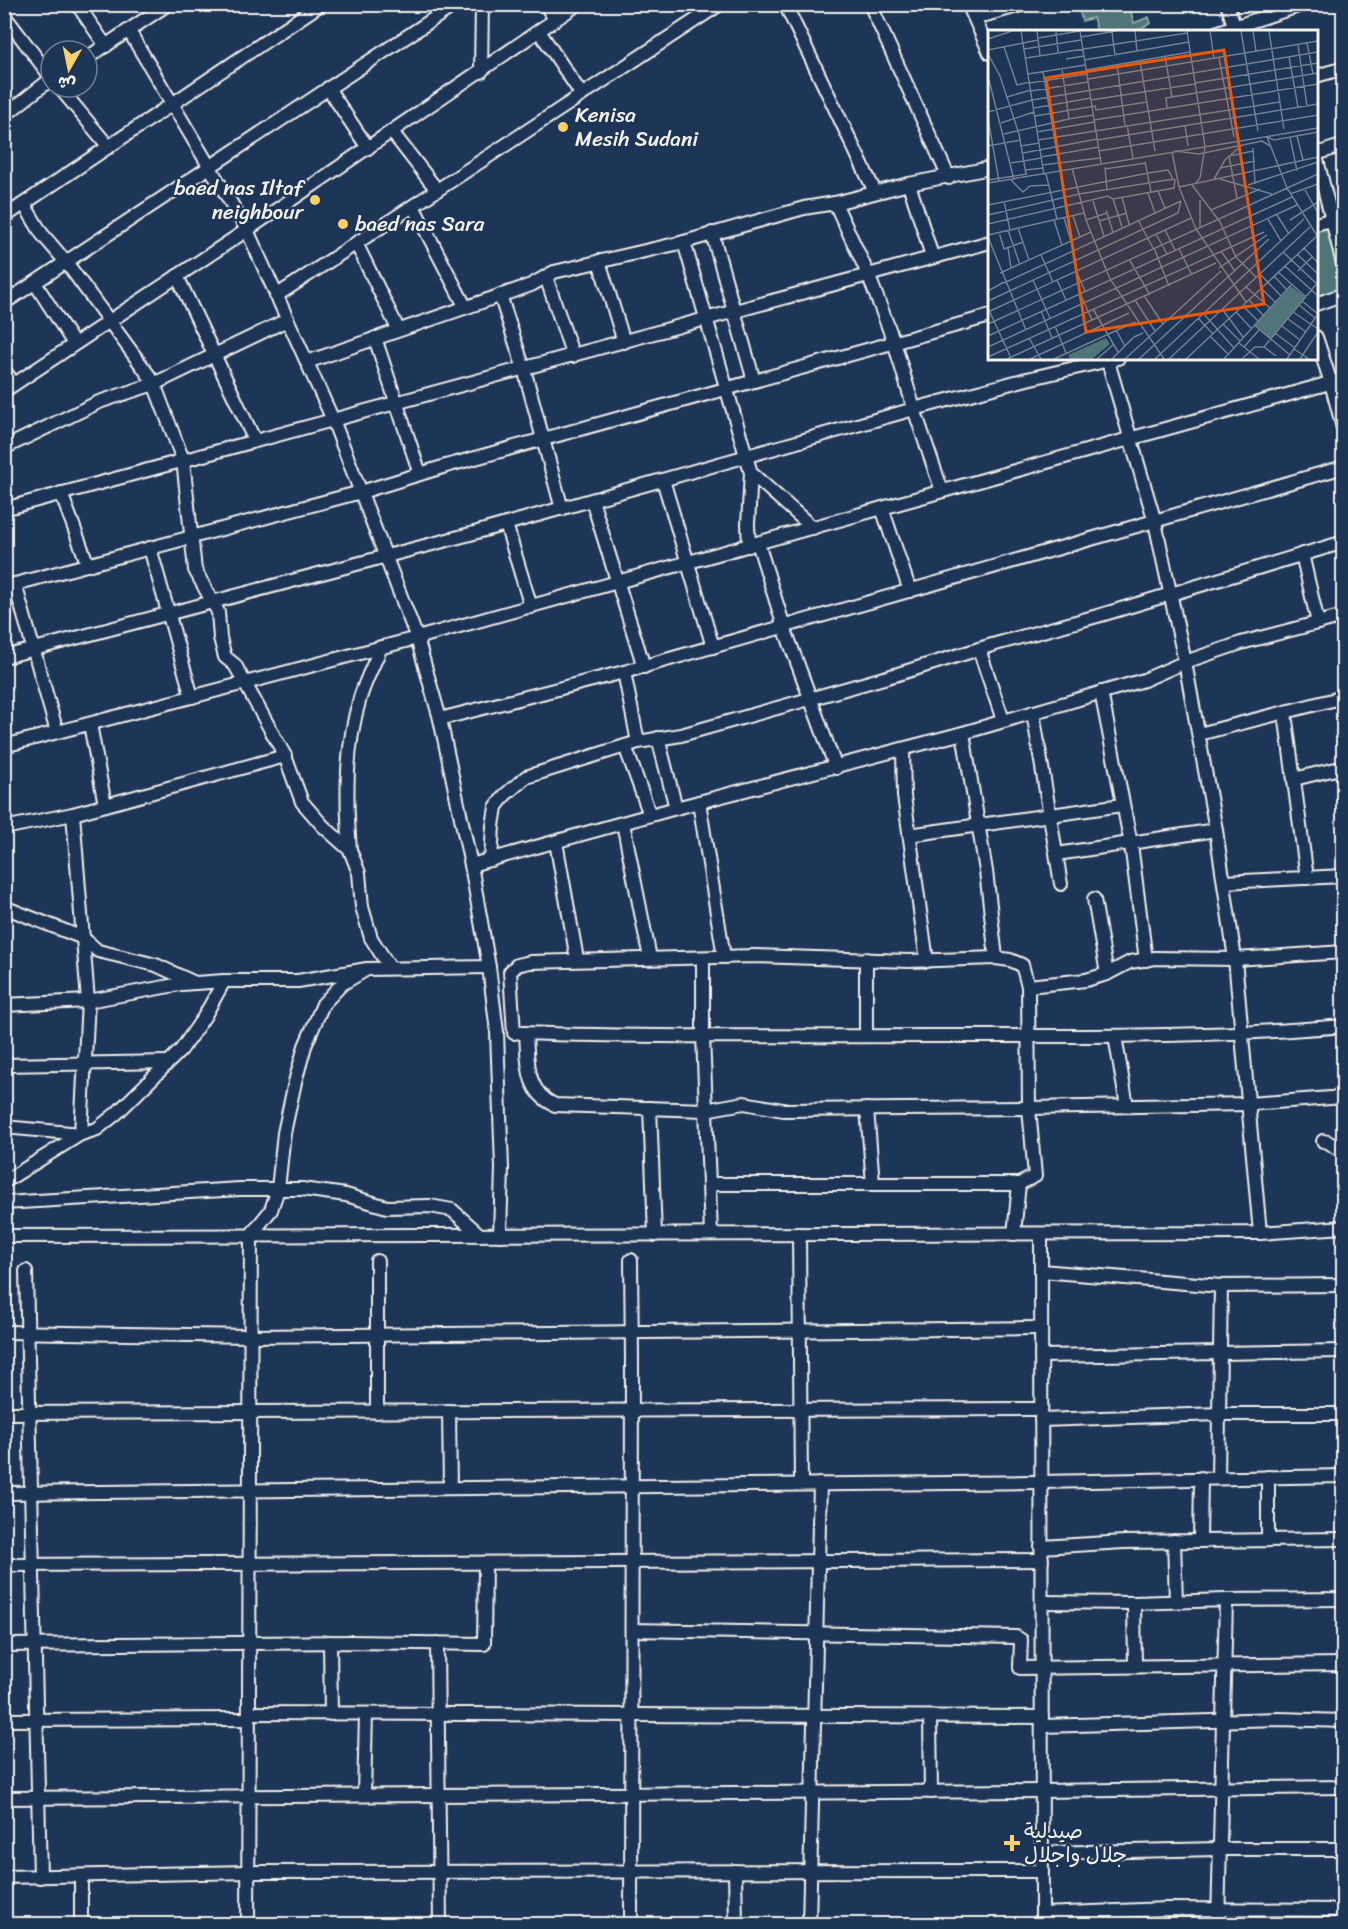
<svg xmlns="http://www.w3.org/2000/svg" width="1348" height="1929" font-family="Sriracha,'Playpen Sans Arabic',sans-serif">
  <rect width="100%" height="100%" fill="#1d3557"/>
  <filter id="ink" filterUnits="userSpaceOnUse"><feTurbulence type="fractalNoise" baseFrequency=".0167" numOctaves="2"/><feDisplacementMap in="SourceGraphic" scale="12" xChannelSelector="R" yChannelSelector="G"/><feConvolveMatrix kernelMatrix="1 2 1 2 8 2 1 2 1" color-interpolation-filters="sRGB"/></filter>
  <g filter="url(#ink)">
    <g fill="#507578" stroke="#a2b3b0" stroke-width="1.5">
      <path d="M1078 5H1129L1134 23 1149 17 1151 23 1139 29 1140 31H1097L1093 18 1082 21Z"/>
      <path d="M1330 223 1343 291 1316 300V228Z"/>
    </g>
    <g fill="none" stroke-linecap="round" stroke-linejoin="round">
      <g stroke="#f4f1e8" stroke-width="16">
        <g id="minor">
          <path d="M77 4 106 46"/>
          <path d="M545 4 555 19"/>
          <path d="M785 4 875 192"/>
          <path d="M870 4 949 178"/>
          <path d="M968 4 990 53"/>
          <path d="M1227 4 1236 32"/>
          <path d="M4 15 51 77"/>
          <path d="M975 18 1025 4"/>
          <path d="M129 31 247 230 333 420 417 638 440 719 471 865 489 967 497 1032 502 1168 500 1235"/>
          <path d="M539 31 582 95"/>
          <path d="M1218 32 1305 4"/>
          <path d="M87 58 168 4"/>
          <path d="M481 72 482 4"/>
          <path d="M1316 76 1344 68"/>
          <path d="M59 87 109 147"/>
          <path d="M328 88 368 148"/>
          <path d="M4 116 51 79"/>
          <path d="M392 132 437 190"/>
          <path d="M1316 154 1344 145"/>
          <path d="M1316 156 1344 268"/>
          <path d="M909 184 932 256"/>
          <path d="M835 203 868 274 894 342 914 409 942 491"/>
          <path d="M24 204 42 234 66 262 153 381 183 460 195 570 218 612 220 638 225 657 235 665 285 756 302 802 323 826 350 850 359 873 362 907 371 938 390 968"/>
          <path d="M413 206 465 306"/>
          <path d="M4 217 321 4"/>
          <path d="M1316 224 1344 216"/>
          <path d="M712 233 754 381"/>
          <path d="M684 242 751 473 748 524 749 546"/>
          <path d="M356 243 398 329"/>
          <path d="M599 261 624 342"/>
          <path d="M177 276 255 441"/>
          <path d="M546 277 573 356"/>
          <path d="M35 283 74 344"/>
          <path d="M500 295 524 369 562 509"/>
          <path d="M276 296 720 4"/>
          <path d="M4 303 456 4"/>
          <path d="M1316 304 1344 294"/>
          <path d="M1316 337 1331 383 1344 432"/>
          <path d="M375 338 420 474"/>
          <path d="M1107 358 1155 522 1185 662 1216 830 1235 959 1260 1233"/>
          <path d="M307 362 531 285 554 272 684 242 804 208 835 203 909 184 990 168"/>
          <path d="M4 370 14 384"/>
          <path d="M4 391 247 230 578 4"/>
          <path d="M4 448 99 402 154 384 287 320"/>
          <path d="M751 473 813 528"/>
          <path d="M663 480 713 647"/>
          <path d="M61 493 88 565"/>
          <path d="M592 500 644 667"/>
          <path d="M882 508 910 591"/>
          <path d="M4 509 990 242"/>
          <path d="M506 524 531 607"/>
          <path d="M758 543 784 627 836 768"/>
          <path d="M150 548 192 697"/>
          <path d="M1302 554 1318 623"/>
          <path d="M15 584 57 732"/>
          <path d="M4 587 361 492 446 466 990 316"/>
          <path d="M979 649 1003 720"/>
          <path d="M4 657 474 533 914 409 1027 379 1118 358"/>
          <path d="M624 672 638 742"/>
          <path d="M1101 692 1131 844 1146 960"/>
          <path d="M1033 712 1061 884"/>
          <path d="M1285 713 1307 878"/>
          <path d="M440 719 624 672 1344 467"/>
          <path d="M90 724 105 805"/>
          <path d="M963 733 986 871 996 958"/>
          <path d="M1199 734 1344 697"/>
          <path d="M658 738 676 808"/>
          <path d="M4 746 417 638 1344 379"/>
          <path d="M625 746 650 815"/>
          <path d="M903 750 904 796 927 961"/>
          <path d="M1294 779 1344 767"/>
          <path d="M699 802 724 957"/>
          <path d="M623 823 650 958"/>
          <path d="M4 828 73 814 285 756"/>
          <path d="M909 835 1122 805"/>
          <path d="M556 842 577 959"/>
          <path d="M350 850C346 800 345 748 360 698 365 681 374 664 381 647"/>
          <path d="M1057 854 1216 830"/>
          <path d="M491 860 493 826 496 807 505 795 526 777 638 742 681 735 898 674 992 645 1101 615 1344 542"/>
          <path d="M471 865 676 808 963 733 1144 680 1185 662 1241 643 1344 616"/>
          <path d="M1224 882 1344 876"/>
          <path d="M1094 899 1107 974"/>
          <path d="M4 907 83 938 98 951 156 965 195 983"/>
          <path d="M703 958V1036L711 1234"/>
          <path d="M866 959V1036"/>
          <path d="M4 1005 88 1001 181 984 224 981H298L367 969 489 967"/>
          <path d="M514 1033 510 972 517 965 530 962 755 956 909 961 996 958 1010 960 1022 965 1028 986 1086 980 1107 974 1130 962 1155 958 1235 959 1344 952"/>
          <path d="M520 1033C659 1038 798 1036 936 1036 1072 1036 1208 1038 1344 1026"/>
          <path d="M526 1033C528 1061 525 1092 555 1105L705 1110 744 1103 783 1110 1029 1108 1248 1104 1344 1097"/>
          <path d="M1115 1036 1127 1106"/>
          <path d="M4 1065 168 1062"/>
          <path d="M650 1108 655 1235"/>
          <path d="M867 1109 873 1184"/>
          <path d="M4 1127 81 1134 88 1001 73 814"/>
          <path d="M1323 1141 1328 1142 1344 1153"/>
          <path d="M4 1182 81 1134 97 1129 117 1113 181 1050 204 1017 224 981"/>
          <path d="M710 1184H1019L1035 1176 1029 1108 1028 986"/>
          <path d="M4 1203 240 1189H302L346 1195 387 1207 430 1206 452 1210 480 1235"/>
          <path d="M799 1234 801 1484"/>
          <path d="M1014 1234 1019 1184"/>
          <path d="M1041 1234 1042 1924"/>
          <path d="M4 1236 1260 1233 1344 1227"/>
          <path d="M631 1260 632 1358 631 1924"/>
          <path d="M26 1271 40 1877"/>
          <path d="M1041 1271 1221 1286 1344 1285"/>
          <path d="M4 1332 251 1336 1041 1328"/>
          <path d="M1041 1356 1344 1351"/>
          <path d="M449 1411 450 1487"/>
          <path d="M377 1412V1261"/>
          <path d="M4 1413 1041 1409"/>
          <path d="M1041 1420 1220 1414H1344"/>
          <path d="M1268 1477V1540"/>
          <path d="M1218 1478 1221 1286"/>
          <path d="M4 1493 1041 1482 1344 1476"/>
          <path d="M1174 1541 1176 1601"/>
          <path d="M1200 1541 1201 1478"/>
          <path d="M1041 1547 1124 1542 1344 1539"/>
          <path d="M4 1565 1042 1560"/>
          <path d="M1226 1600 1344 1599"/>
          <path d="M1042 1602 1134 1603 1226 1600 1218 1924"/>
          <path d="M1134 1603 1135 1665"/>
          <path d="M632 1630 1016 1637 1021 1640 1020 1668 1344 1664"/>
          <path d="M330 1642 331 1714"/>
          <path d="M437 1643 440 1924"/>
          <path d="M4 1645 351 1642 484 1644 485 1563"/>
          <path d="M249 1713 1042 1717"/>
          <path d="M930 1717 931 1792"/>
          <path d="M4 1720 249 1719"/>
          <path d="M1042 1726 1279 1719 1344 1721"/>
          <path d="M364 1795 366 1714"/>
          <path d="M4 1798 1042 1791 1344 1787"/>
          <path d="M1042 1853 1219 1849H1344"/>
          <path d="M735 1871 736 1924"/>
          <path d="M81 1876V1924"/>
          <path d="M4 1877 249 1872 1042 1871"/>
          <path d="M1042 1914 1167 1909 1344 1910"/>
          <path d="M248 1924 251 1235 271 1210 278 1189 284 1133 295 1082 305 1046 323 1004 342 984 367 969"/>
          <path d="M809 1924 820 1484"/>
        </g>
      </g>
      <use href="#minor" stroke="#1d3557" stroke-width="12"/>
    </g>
  </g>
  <g fill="#ffd166" stroke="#1d3557" stroke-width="2">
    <circle cx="563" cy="127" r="6"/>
    <circle cx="315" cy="200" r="6"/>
    <circle cx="343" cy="224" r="6"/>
    <path d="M1009 1834h6v6h6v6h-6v6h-6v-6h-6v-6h6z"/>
  </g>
  <g text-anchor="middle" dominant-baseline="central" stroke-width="4.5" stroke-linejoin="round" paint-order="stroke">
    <g font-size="21" fill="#f4f1e8" stroke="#1d3557" text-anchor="start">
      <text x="575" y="115">Kenisa<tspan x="575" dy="24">Mesih Sudani</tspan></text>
      <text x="303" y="188" text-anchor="end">baed nas Iltaf<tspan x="303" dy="24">neighbour</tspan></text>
      <text x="355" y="224">baed nas Sara</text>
      <text x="1024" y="1831">صيدلية<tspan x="1024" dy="24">جلال واجلال</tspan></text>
    </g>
  </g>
  <g transform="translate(988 30)">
    <rect width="330" height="330" fill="#1d3557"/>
    <path d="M303 256 317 267 282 309 267 295ZM118 308 122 314 104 329H82L80 325Z" fill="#507578"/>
    <path fill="none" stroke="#738091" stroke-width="1.5" d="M33 1 56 145M49 1 52 25M68 1 70 22M92 1 113 133M147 1 149 21M199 1 217 117 212 148 207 154M222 1 226 29M253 1 270 101M265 1 268 21M281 1 296 99M124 2 127 25M93 7 128 1M50 8 92 1M0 9 24 1M319 13 325 44M310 15 319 76M16 17 29 55 42 52M36 19 93 10M0 20 50 10M0 24 12 46 31 104 38 144M177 26 184 67M301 27 310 77M38 28 199 3M231 28 246 107M78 29 96 26M96 30 201 12M152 31 167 121M129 34 137 96M74 39 81 89 105 85M98 40 202 22M55 42 71 133M40 44 97 35M0 46 26 150M100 49 330 11M42 53 99 44M207 53 330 33M43 61 100 52M19 67 43 60M103 70 207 54M46 78 103 68M179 78 178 68 330 43M0 82 44 70 330 22M47 86 107 76 108 80 159 72M0 88 11 151M106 90 330 54M13 93 46 82M139 95 145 128M197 96 200 116M49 102 106 92M16 104 81 89M309 106 315 130M279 107 299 158 330 207M279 107 286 110 330 102M302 107 309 141M50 110 292 72M109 110 330 74M0 116 33 110M33 116 51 113M265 118 267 154M111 121 330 85M187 121 211 124 274 111 282 116M184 122 191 157 208 199 258 272M35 123 109 109M53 127 111 117M157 132 163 162M23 133 53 128M54 135 112 128M117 137 119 160M84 138 98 190 122 249 176 329M232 138 267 131M117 139 158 133M37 140 55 138M58 144 69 189M226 149 237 130 254 115M232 149 284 164M0 150 39 144M23 150 35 162 42 156 61 155M0 153 330 98M204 155 232 192 248 227 268 247M260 155 330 132M191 157 330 127M316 158 330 183M170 161 177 178M160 163 167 183M302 164 330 154M134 167 141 194M249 168 241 126 265 121M125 169 134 197M212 170V197M16 171 22 200M105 171 116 206M0 175 160 143 180 140 185 149M118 180 125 202M223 180 272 159M0 185 91 164 186 149M289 185 301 204M85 186 92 207M76 188 83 211M280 189 293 211M66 190 74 215M98 190 119 183M150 190 165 218M302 190 330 172M111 191 139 183M0 194 120 166 125 169 186 158 187 149M30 198 41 230M20 200 32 235M177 200 187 220M11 202 16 219 35 212M168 204 179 224M0 205 96 183M0 207 38 300M20 218 23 238M166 218 181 256M316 218 330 233M191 219 204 245M233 221 247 241M295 222 330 255M309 224 330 244M53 225 65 252M141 229 162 265M297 236 330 266M231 238 279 205M88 241 97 261M310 241 324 227M290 242 318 267M12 243 103 202M272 244 293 266M286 246 299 260M45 250 62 288M69 250 78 270M16 253 193 171M258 257 282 278M273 258 287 272M0 261 16 252M92 263 104 290M157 267 175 294M147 270 167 301M261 270 275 285M0 271 190 183 193 171M311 275 327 288M255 276 270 291M0 278 23 328M105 279 130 322M234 279 255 307M53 281 64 308M0 282 203 188M248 282 263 298M305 282 330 299M215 283 246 318M210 288 225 304M300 289 318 302M0 294 330 144M235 294 252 311M266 295 302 325M67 296 78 323M294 296 312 310M128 300 137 316M287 303 307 318M0 306 304 167M222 306 240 324M41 308 53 329M251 313 271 329M0 317 309 175M256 317 271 300M276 317 330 252M306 319 321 329M0 327 276 202M255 328 267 317H276L288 326M19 329 228 233M42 329 141 283M66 329 147 292M109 329 125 315M124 329 146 307 155 303M137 329 233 241M151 329 281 209M167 329 316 189M181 329 322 197M198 329 329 206M236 329 303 255M299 329 330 284 314 271M312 329 330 302"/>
    <path fill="#e8590c" fill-opacity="0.15" stroke="#e8590c" stroke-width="3" d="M236 20 276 274 98 302 58 48Z"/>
    <rect width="330" height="330" fill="none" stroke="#f4f1e8" stroke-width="3"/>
  </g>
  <rect width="1348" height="1929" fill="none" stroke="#1d3557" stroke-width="24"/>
  <rect x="12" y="12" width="1324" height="1905" fill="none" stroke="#f4f1e8" stroke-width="2" filter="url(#ink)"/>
  <g transform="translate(69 69) rotate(189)"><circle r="28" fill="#1d3557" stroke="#738091" stroke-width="1.5"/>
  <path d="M0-4.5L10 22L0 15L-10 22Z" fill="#ffd166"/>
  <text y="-9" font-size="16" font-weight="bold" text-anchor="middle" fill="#f4f1e8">ش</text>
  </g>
</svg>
